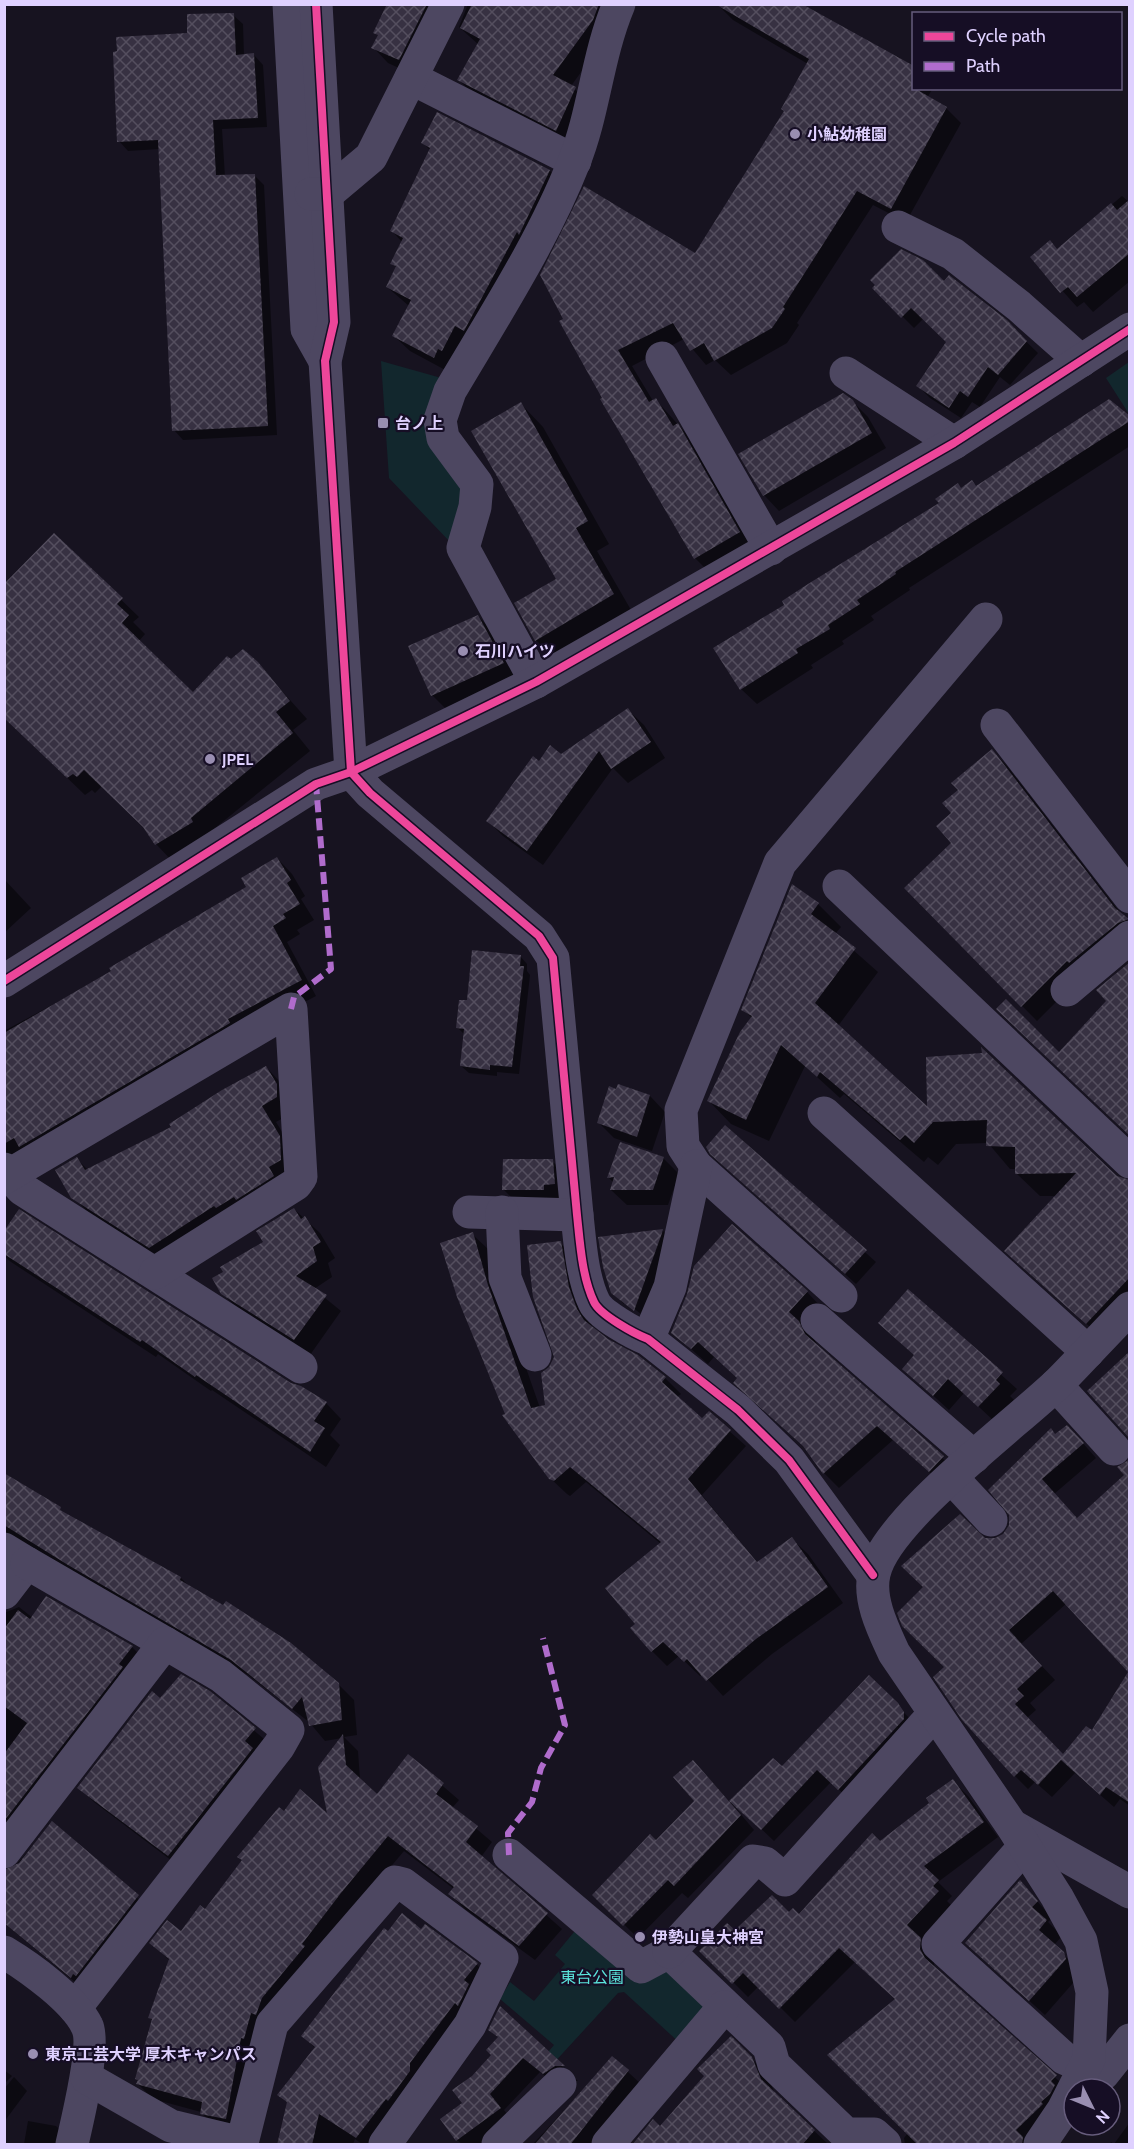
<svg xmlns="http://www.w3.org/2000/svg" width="1134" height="2149" font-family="Cabin,'Noto Sans JP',sans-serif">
  <defs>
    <pattern id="building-cross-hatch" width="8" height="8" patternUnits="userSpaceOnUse" patternTransform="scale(1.5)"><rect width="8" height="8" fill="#373142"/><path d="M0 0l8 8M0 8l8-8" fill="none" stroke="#544e5e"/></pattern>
  </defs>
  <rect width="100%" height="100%" fill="#171320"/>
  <g fill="#12272d">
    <path d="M381 361 452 381 436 420 474 486 452 544 389 478Z"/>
    <path d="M1129 362V414L1106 378Z"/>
    <path d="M579 1926 675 1966 708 2014 682 2045 624 1992 618 1993 551 2066 543 2058 554 2045 500 1999 510 1982 534 2001 565 1964 555 1955Z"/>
  </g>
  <g fill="#0007">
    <path d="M389 4H452L414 75 388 63 373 47 379 36 375 32Z"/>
    <path d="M468 4H624L608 35 571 86 591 103 572 145 475 96 459 80 479 45 459 27Z"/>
    <path d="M718 5 895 58 897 56 914 68V88H933L927 98 946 108 961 123 906 222 873 205 797 323 799 325 787 343 731 375 715 360 706 365 684 339 632 366 653 401 656 400 692 440 753 547 710 573 695 558 561 322 695 255 786 112 808 64 733 20Z"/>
    <path d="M233 15 243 24 244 56 254 55 263 65 267 127 222 129 225 177 254 175 264 185 277 435 183 440 174 430 160 149 128 151 119 141 189 34Z"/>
    <path d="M423 143 550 171 565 186 449 372 410 351 394 336 409 306 387 287 397 268 392 263 402 242 392 231 431 151Z"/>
    <path d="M1122 196 1130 203V281L1093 312 1084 302 1077 307 1032 257 1058 250Z"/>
    <path d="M874 288 1006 322 1038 353 1010 385 1000 377 980 407 972 402 961 418 930 398 918 386 948 342 924 318 914 328Z"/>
    <path d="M852 401 868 417 886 448 779 511 764 495Z"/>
    <path d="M521 404 543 427 609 544 597 551 635 617 559 663 536 640 558 579Z"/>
    <path d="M1130 418V446L909 588 910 590 871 616 874 620 842 641 844 644 811 665 813 668 757 704 741 689 786 605 962 489 977 487Z"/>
    <path d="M54 535 139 617 133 622 145 634 139 641 193 694 231 661 257 663 307 719 293 730 310 751 173 862 156 844 146 828 102 786 95 793 92 790 85 795 4 717Z"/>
    <path d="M478 616 500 639 526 686 455 718 432 695Z"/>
    <path d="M628 710 644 725 665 758 628 783 613 768 543 865 503 836 488 821 539 763 561 755Z"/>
    <path d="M992 751 1007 766 1121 914 1130 921V942L1083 975 1037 1021 906 888 953 843V813L960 790Z"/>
    <path d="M277 858 292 874 305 896 301 899 314 920 297 930 300 934 287 942 316 996 242 1035 4 1172V1031L113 972 248 887Z"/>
    <path d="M4 879 31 908 4 933Z"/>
    <path d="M818 904 841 927 835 934 878 972 838 1026 929 1109 927 1058 1116 1177 1130 1182V1323L1110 1345 1006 1251 1057 1196H1040L1017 1174V1169H1010L988 1143 956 1144 938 1165 928 1157 924 1162 844 1094 840 1098 805 1066 769 1141 731 1124 709 1101 752 1018 743 1009Z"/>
    <path d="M520 956 527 964V971L530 975 519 1074 497 1072V1076L469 1073 461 1066 465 1035 458 1028 468 1002Z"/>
    <path d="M266 1067 281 1083 292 1113 276 1122 295 1153 283 1183 165 1262 89 1213 73 1197 77 1159 88 1170 173 1127Z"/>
    <path d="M619 1086 650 1096 665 1112 652 1151 614 1138 599 1123Z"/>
    <path d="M725 1127 876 1262 856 1284 723 1164Z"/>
    <path d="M663 1158 679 1174 668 1205H627L611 1190 614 1183 609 1178Z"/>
    <path d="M552 1161 567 1175 569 1198 518 1204 504 1190Z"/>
    <path d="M294 1209 320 1233 335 1258 328 1263 332 1277 314 1289 341 1311 310 1355 238 1309 222 1293Z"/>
    <path d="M663 1231 678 1246 649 1325 639 1317 641 1314 624 1301V1304L612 1292 600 1238Z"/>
    <path d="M4 1234 326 1403 341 1419 330 1435 340 1445 326 1467 212 1390 211 1391 158 1354 156 1357 11 1262 4 1256Z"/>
    <path d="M472 1234 488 1249 503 1302 540 1408 547 1406 550 1368 555 1357 560 1243 576 1258 584 1304 592 1326 607 1340 638 1357 665 1378 681 1394 677 1397 702 1420 709 1413 746 1446 702 1495 758 1563 792 1539 808 1554 843 1603 772 1654 723 1696 703 1674 700 1676 679 1656 667 1666 652 1651 637 1624 661 1544 586 1482 570 1496 567 1494 550 1478 507 1415Z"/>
    <path d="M908 1291 1017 1389 1010 1396 1014 1400 994 1421 964 1393 949 1410 904 1369 915 1356Z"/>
    <path d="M807 1292 822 1308 814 1338 818 1348 959 1473 945 1486 893 1440 839 1488 824 1473 807 1449 739 1379 714 1357 708 1364 673 1333Z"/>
    <path d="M1056 1436 1080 1440 1096 1458 1054 1494 1078 1519 1126 1475 1130 1671 1067 1603 1021 1644 1055 1680 1030 1703 1036 1710 1027 1718 1063 1756 1092 1733 1130 1673V1806L1120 1799 1114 1807 1075 1773 1052 1797 1035 1782 1028 1789 1015 1776 946 1667 984 1539 995 1540 1004 1535Z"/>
    <path d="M4 1473 67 1516 181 1578 190 1587 338 1684 354 1700 357 1735 344 1737 358 1751 360 1780 378 1796 408 1756 459 1800 452 1808 492 1842 481 1857 562 1929 535 1960 465 1909 450 1894 454 1889 404 1851 356 1908 277 2013 241 2134 216 2128 201 2112 153 2099 138 2084 153 2021 150 2018 170 1961 151 1943 181 1933 206 1911 243 1861 239 1857 284 1813 330 1817 342 1738 325 1741 309 1722 248 1675 31 1548 4 1553Z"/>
    <path d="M19 1607 33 1618 132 1647 147 1662 4 1856V1613Z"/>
    <path d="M869 1677 917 1726 852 1802 831 1782 774 1841 735 1804 733 1805 754 1830 688 1898 682 1893 638 1938 594 1895 656 1842 696 1801 693 1762 730 1802 773 1760 782 1768Z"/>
    <path d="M209 1693 270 1744 184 1870 94 1802 79 1787 160 1700Z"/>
    <path d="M953 1781 968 1796 998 1837 938 1882 952 1896 947 1901 953 1907 921 1940 935 1954 934 1965 938 1971 1070 2091 1032 2144H905L904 2138 908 2133 897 2000 855 1962 795 2022 759 1986 748 1997 702 1951 735 1932 789 1914 799 1916 880 1843 931 1803Z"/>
    <path d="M52 1823 153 1912 87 1992 4 1923 12 1870Z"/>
    <path d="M1020 1882 1052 1918 1048 1922 1062 1936 1054 1945 1079 1970 1080 1975 1045 2015 982 1958Z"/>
    <path d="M426 1926 477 1965 492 1980 378 2144H362L355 2139 353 2144H278L288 2103 279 2095 316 2049 303 2036 388 1933 422 1932Z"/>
    <path d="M500 2009 578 2081H571L560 2088 540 2072 504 2110 515 2124 487 2144H462L457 2140 464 2103 473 2077 493 2055 499 2038 490 2030Z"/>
    <path d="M613 2058 643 2086 596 2144H533Z"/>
    <path d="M751 2058 767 2074 775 2094 828 2144H634L660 2128Z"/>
    <path d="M4 2070 12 2076 4 2084Z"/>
    <path d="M14 2077 27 2091 4 2122V2089Z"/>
    <path d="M28 2121 56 2126 72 2141 71 2144H24Z"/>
    <path d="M1130 2122V2144H1110L1111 2142 1114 2144Z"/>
  </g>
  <g fill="url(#building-cross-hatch)" fill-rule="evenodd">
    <path d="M387 4H427L399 60 371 48 378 35 373 33Z"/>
    <path d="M472 4H599L593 20 553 75 576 87 556 131 457 80 480 39 460 28Z"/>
    <path d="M715 4H802L914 66V88L947 107 891 209 857 191 783 307 785 309 772 328 714 361 704 343 690 351 673 323 618 350 649 402 656 398 673 426 678 423 740 532 694 559 600 399 602 398 559 321 563 319 540 275 584 186 695 253 784 111 781 109 809 59Z"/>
    <path d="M234 13 236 55 254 53 258 118 213 120 216 175 255 174 268 426 172 431 158 140 117 142 113 52 117 51 116 37 187 33V14Z"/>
    <path d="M437 112 550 170 519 235 517 232 464 331 455 326 442 351 438 349 434 358 392 336 411 300 386 287 396 266 390 264 403 238 390 231 430 148 421 143Z"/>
    <path d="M1130 199V253L1077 297 1068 287 1060 293 1030 257 1050 240 1057 249 1111 203 1117 210Z"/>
    <path d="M901 249 923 260 944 281 949 275 1007 320 1027 341 998 375 988 367 968 397 960 391 949 408 916 386 946 342 911 308 901 318 872 288 875 285 870 280Z"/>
    <path d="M843 393 853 400 872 433 763 496 738 454Z"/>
    <path d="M1109 399 1130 416V421L895 572 896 574 857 600 860 604 828 625 830 629 796 649 798 653 740 690 713 648 784 605 782 601 808 584 939 503 935 499 958 483 961 488 972 480 976 486Z"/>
    <path d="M521 402 588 521 576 528 614 594 535 641 514 603 556 579 471 431Z"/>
    <path d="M54 533 123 598 117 604 129 615 122 623 193 692 227 656 231 659 243 649 258 662 290 701 276 712 293 733 191 818 193 822 155 845 143 827 84 770 77 777 73 774 67 778 4 718V584Z"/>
    <path d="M478 615 504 663 431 696 408 646Z"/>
    <path d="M628 708 651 742 611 769 599 751 527 851 486 821 533 756 539 761 550 745 561 754Z"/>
    <path d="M992 749 1115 908 1129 919 1118 923 1069 963 1067 961 1021 1007 904 888 951 843 936 826 951 813 942 803 958 790 951 783Z"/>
    <path d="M277 857 291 880 287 883 300 904 283 914 286 918 273 926 302 980 228 1019 230 1023 19 1147 14 1138 4 1144V1033L111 971 109 968 246 887 241 878Z"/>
    <path d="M792 884 819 903 811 914 856 948 815 1003 927 1106 926 1057 982 1053 981 1047 1117 1176 1130 1180V1277L1086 1324 1004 1251 1076 1173 1015 1174V1147L986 1146 987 1120 933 1122 914 1143 905 1135 900 1140 820 1072 817 1077 781 1045 746 1120 707 1101 740 1032 752 1016 741 1010Z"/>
    <path d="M472 950 521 955 520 966H524L512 1067 490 1065V1070L460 1066 464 1029 456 1028 459 1000H467Z"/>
    <path d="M1130 962V1136L996 1009 1006 999 1059 1052 1106 1001 1096 990Z"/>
    <path d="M266 1066 277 1084V1097L262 1106 280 1136 281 1160 269 1167 274 1176 236 1200 234 1197 216 1208 214 1206 149 1248 71 1198 55 1170 77 1157 85 1170 171 1127 169 1124 222 1090Z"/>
    <path d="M618 1084 650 1095 637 1137 597 1123 609 1086 616 1089Z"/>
    <path d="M725 1125 867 1250 845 1274 710 1154 706 1147Z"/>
    <path d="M620 1142 664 1157 653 1190H610L614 1177 607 1178Z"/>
    <path d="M503 1159H553L555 1184 544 1185V1190H502Z"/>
    <path d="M294 1208 301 1219 305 1216 321 1242 313 1247 317 1261 296 1276 327 1295 294 1340 221 1294 212 1278 223 1272 220 1267 263 1242 256 1231Z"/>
    <path d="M19 1209 291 1383 301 1386 327 1402 314 1421 325 1428 310 1452 196 1375 195 1377 142 1340 140 1342 4 1254V1231Z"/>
    <path d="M732 1224 808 1291 789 1312 799 1321 805 1334 944 1456 929 1472 877 1426 823 1474 803 1446 733 1383 737 1378 698 1342 691 1349 671 1333 687 1294 694 1266Z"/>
    <path d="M663 1229 662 1233 634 1311 611 1293 603 1267 598 1237Z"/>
    <path d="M473 1232 488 1285 531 1408 545 1405 541 1373 549 1367 554 1357 533 1297 527 1245 561 1241 569 1287 577 1309 584 1320 608 1339 638 1355 666 1377 662 1382 702 1418 709 1411 731 1430 688 1479 757 1562 792 1537 828 1587 756 1639 706 1681 687 1659 684 1662 663 1642 651 1652 630 1628 635 1624 605 1588 661 1542 570 1467 554 1481 549 1479 502 1415 505 1414 457 1297 440 1243Z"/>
    <path d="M908 1289 1003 1372 996 1380 1000 1384 978 1407 948 1379 933 1396 902 1369 914 1355 878 1323Z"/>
    <path d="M1130 1351V1439L1087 1391Z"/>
    <path d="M1067 1425 1084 1443 1042 1479 1077 1518 1124 1475 1117 1467 1130 1459V1803L1106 1787 1100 1795 1061 1760 1038 1785 1021 1770 1014 1777 962 1720 933 1677 944 1667 902 1626 897 1613 923 1587 901 1566 960 1514 985 1538H995L1003 1534 1009 1525V1515L988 1490 1051 1428 1055 1434ZM1053 1591 1128 1672 1092 1730 1086 1726 1063 1754 1015 1704 1024 1696 1017 1689 1042 1666 1009 1630Z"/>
    <path d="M4 1473 61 1507 60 1510 181 1577 180 1580 223 1605 226 1601 291 1643 339 1683 342 1720 309 1726 302 1697 292 1709 231 1660 68 1565 4 1525Z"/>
    <path d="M46 1596 133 1646 119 1664 123 1667 4 1821V1754L27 1723 4 1706V1629L18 1610 30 1619Z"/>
    <path d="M181 1674 210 1691 256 1728 245 1741 253 1748 168 1856 77 1788 152 1691 160 1698Z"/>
    <path d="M869 1675 898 1703 904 1712V1719L838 1790 817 1770 761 1830 729 1801 773 1758 782 1766Z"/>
    <path d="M343 1734 346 1765 377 1794 408 1754 444 1783 436 1794 478 1826 466 1842 548 1913 519 1946 448 1894 454 1887 388 1836 341 1893 302 1944 305 1946 262 1998 256 2015 251 2013 244 2039 241 2038 226 2119 200 2114 202 2102 136 2084 138 2080 135 2079 152 2019 148 2018 169 1959 149 1943 167 1920 181 1931 200 1905 205 1909 242 1860 237 1857 279 1807 284 1811 300 1789 327 1813 318 1767Z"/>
    <path d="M693 1760 741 1815 674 1886 668 1880 623 1926 592 1895 650 1834 656 1840 694 1801 673 1777Z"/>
    <path d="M953 1779 984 1822 924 1866 939 1880 933 1886 939 1891 907 1925 921 1938 920 1949 925 1958 1057 2075 1051 2081 1055 2085 1050 2094 1041 2102 1043 2104 1016 2130 1023 2137 1022 2145H918L827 2055 895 1999 839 1948 779 2009 743 1973 732 1984 699 1951 727 1923 735 1930 772 1895 789 1912 793 1908 799 1914 872 1833 880 1841 929 1803 926 1798Z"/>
    <path d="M52 1821 139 1895 76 1976 73 1974 71 1978 4 1923V1870L19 1863Z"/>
    <path d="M1020 1880 1038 1901 1032 1907 1047 1920 1039 1930 1064 1952 1066 1959 1029 2001 965 1943Z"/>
    <path d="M402 1913 421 1929 425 1924 478 1963 464 1980 469 1984 458 2006 455 2003 410 2063V2071L388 2101 386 2099 356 2138 319 2114 312 2145H277L287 2102 277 2095 315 2047 301 2036 384 1928 388 1931Z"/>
    <path d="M500 2006 565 2066H555L543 2074 523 2058 490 2094 501 2108 456 2141 440 2119 462 2103 452 2090 472 2076 491 2055 486 2050 498 2037 488 2030Z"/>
    <path d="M731 2036 752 2057 761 2079 815 2130 802 2145H632L653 2119 660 2126 704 2076 697 2069Z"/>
    <path d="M612 2056 629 2070 570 2145H534Z"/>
  </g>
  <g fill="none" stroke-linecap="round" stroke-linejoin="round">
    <g stroke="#4d4761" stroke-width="33">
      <path d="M289 4 307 329 325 361"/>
      <path d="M316 4 334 322 325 361 351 772 370 793 539 936 553 958 577 1215C580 1243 582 1277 594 1302 600 1315 635 1334 648 1339L738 1410 789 1460 873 1575"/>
      <path d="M411 78 575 161"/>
      <path d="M311 194H327L371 157 448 4"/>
      <path d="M898 227 953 254 1019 306 1081 361"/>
      <path d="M662 358 771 549"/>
      <path d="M846 373 954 443"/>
      <path d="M536 682 463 548 475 507 477 484 443 438 440 420 450 391C493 318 543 241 574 162 594 113 597 56 619 4"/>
      <path d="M997 725 1130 897"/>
      <path d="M839 886 1130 1162"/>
      <path d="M4 981 316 784 351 772 536 682 954 443 1130 329"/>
      <path d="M1067 990 1130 937"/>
      <path d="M824 1113 1088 1352"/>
      <path d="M4 1169 22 1189 301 1367"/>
      <path d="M4 1178 291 1009 301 1177 296 1184 155 1273"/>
      <path d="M469 1212 577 1215"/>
      <path d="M502 1212 505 1278 535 1355"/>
      <path d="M841 1296 696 1166 683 1146 681 1110 780 863 986 619"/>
      <path d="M817 1320 974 1457"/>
      <path d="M648 1339 670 1287 696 1166"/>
      <path d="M1056 1385 1114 1449"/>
      <path d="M952 1478 991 1520"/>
      <path d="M4 1549 27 1563 4 1593"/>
      <path d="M27 1563 165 1643"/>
      <path d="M1016 1828 1130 1892"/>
      <path d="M1025 1846 938 1944 1064 2058 1085 2067"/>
      <path d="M4 1852 165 1643 221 1676 288 1730 279 1746 75 2008"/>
      <path d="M509 1855 641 1967 669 1952 769 2047 774 2065 846 2134H874L885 2144"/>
      <path d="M4 1952C29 1967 75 2000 87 2026 96 2044 77 2122 72 2144"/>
      <path d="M669 1952 753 1861 765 1863 785 1880 934 1714"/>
      <path d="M87 2078 171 2126 242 2143 272 2024 395 1882 403 1884 502 1958 470 2025 385 2144"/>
      <path d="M1086 2089 1103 2074 1130 2040"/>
      <path d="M498 2144 560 2084"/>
      <path d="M608 2144 724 2007"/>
      <path d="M1040 2144 1063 2110 1089 2059 1092 1992 1081 1941 1057 1897 1012 1826 894 1653C884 1631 868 1600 874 1574 885 1521 1014 1425 1057 1384 1082 1359 1105 1333 1130 1308"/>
    </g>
    <g stroke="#b06ccc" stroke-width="6" stroke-dasharray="12 6" stroke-linecap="butt">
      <path d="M291 1009 294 997 331 969 316 784"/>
      <path d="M509 1855 508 1833 532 1802 541 1768 565 1725 543 1638"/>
    </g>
    <g stroke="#160e25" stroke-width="11">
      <g id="cycleway">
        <path d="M316 4 334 322 325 361 351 772 370 793 539 936 553 958 577 1215C580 1243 582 1277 594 1302 600 1315 635 1334 648 1339L738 1410 789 1460 873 1575"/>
        <path d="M4 981 316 784 351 772 536 682 954 443 1130 329"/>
      </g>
    </g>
    <use href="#cycleway" stroke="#ed469a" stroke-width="8"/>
  </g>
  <g fill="#998eb1" stroke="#160e25" stroke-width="2">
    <circle cx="795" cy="134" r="6"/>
    <rect x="377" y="417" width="12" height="12" rx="3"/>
    <circle cx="463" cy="651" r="6"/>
    <circle cx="210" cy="759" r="6"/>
    <circle cx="640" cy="1937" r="6"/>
    <circle cx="33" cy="2054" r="6"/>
  </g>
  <g text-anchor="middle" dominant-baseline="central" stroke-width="4.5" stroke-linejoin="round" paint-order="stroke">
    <g font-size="16" font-weight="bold" fill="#dfd1ff" stroke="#160e25" text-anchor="start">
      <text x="807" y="134">小鮎幼稚園</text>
      <text x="395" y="423">台ノ上</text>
      <text x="475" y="651">石川ハイツ</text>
      <text x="222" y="759">JPEL</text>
      <text x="652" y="1937">伊勢山皇大神宮</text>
      <text x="45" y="2054">東京工芸大学 厚木キャンパス</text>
    </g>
    <g font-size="16" fill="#5ae3db" stroke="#160e25">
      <text x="592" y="1977">東台公園</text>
    </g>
  </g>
  <rect width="1134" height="2149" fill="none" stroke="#dfd1ff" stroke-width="12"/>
  <rect x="912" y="12" width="210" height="78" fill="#160e25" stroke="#665c7c" stroke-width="1.5"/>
  <rect x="924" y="32" width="30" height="9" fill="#ed469a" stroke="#665c7c" stroke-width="1.5"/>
  <text x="966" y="42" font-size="18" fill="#dfd1ff">Cycle path</text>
  <rect x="924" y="62" width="30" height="9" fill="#b06ccc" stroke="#665c7c" stroke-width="1.5"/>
  <text x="966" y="72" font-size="18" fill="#dfd1ff">Path</text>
  <g transform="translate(1092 2107) rotate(133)"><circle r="28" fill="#160e25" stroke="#665c7c" stroke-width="1.5"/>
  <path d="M0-4.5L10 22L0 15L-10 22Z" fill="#998eb1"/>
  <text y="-9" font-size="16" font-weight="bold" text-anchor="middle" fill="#dfd1ff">N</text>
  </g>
</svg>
